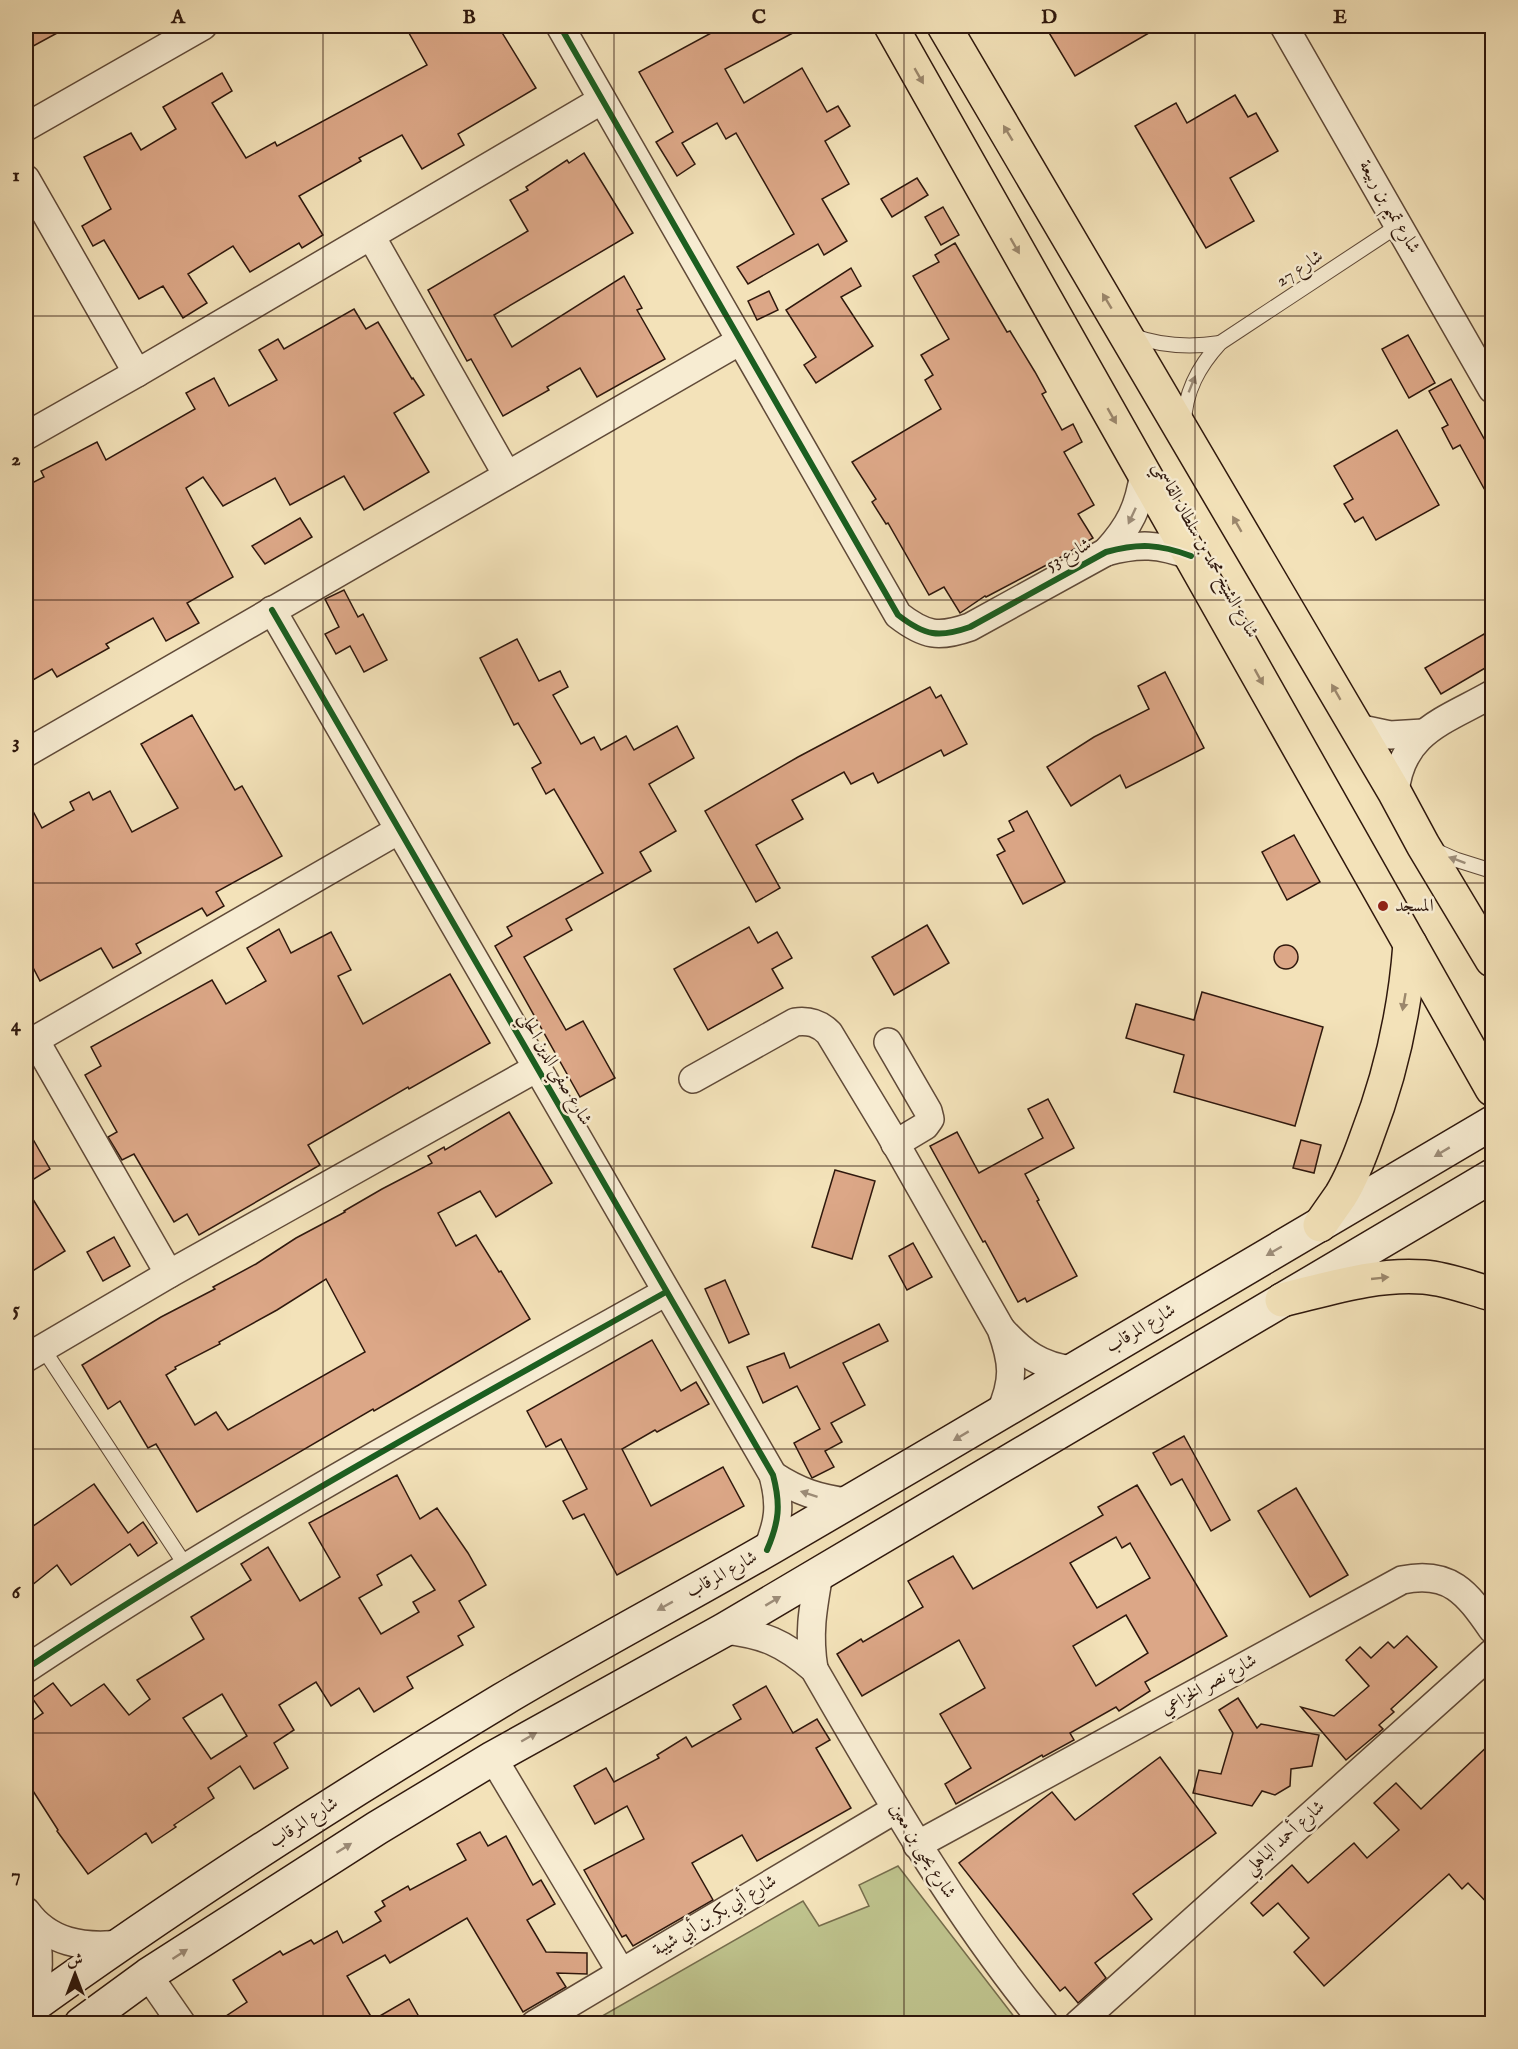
<svg xmlns="http://www.w3.org/2000/svg" width="1518" height="2049" font-family="'IM FELL English',Amiri,serif">
  <rect width="100%" height="100%" fill="#f3e2b9"/>
  <filter id="stains"><feTurbulence type="fractalNoise" baseFrequency=".00333" numOctaves="4"/><feColorMatrix values="0 0 0 0 .2 0 0 0 0 .09 0 0 0 0 .02 0 0 0 .5 -.17"/></filter>
  <radialGradient id="worn" r=".72"><stop offset=".6" stop-color="#630" stop-opacity="0"/><stop offset="1" stop-color="#630" stop-opacity=".3"/></radialGradient>
  <path fill="#bec28c" stroke="#766d4c" stroke-width="1.5" d="M898 1866 1019 2023H590L803 1901 819 1926 869 1906 859 1885Z"/>
  <g fill="#dca787" stroke="#2f180d" stroke-width="1.5" fill-rule="evenodd">
    <path d="M26 26H70L26 50Z"/>
    <path d="M405 26H498L536 88 458 134 464 145 422 169 402 135 359 158 361 161 299 196 323 235 302 248 299 243 250 272 233 246 188 274 207 303 183 318 163 286 139 299 104 240 93 246 82 226 111 209 84 157 131 133 141 150 176 129 163 107 222 73 232 91 212 103 246 158 275 142 277 146 427 65Z"/>
    <path d="M724 26H806L725 69 744 103 802 68 827 112 838 106 850 126 825 141 849 184 822 199 847 241 824 255 818 244 748 284 737 267 794 234 736 133 726 139 717 123 682 143 695 164 677 176 656 142 673 132 639 72Z"/>
    <path d="M1045 26H1161L1075 76Z"/>
    <path d="M1235 95 1248 117 1256 113 1278 151 1230 178 1254 221 1206 248 1135 126 1176 103 1187 123Z"/>
    <path d="M584 153 633 233 494 315 512 347 624 276 642 308 637 310 665 359 597 397 580 368 547 387 549 390 503 416 471 359 467 361 428 290 528 231 510 200 528 190 526 187 567 160 569 163Z"/>
    <path d="M917 178 928 195 892 217 881 199Z"/>
    <path d="M943 207 959 235 941 245 925 217Z"/>
    <path d="M955 243 1007 332 1010 331 1035 372 1046 392 1042 394 1062 430 1073 424 1082 442 1064 452 1094 505 1078 514 1093 538 1056 560 986 597 985 596 960 613 944 587 929 595 888 523 886 524 872 502 876 499 852 462 941 409 925 380 933 375 921 355 949 339 913 276 939 262 935 255Z"/>
    <path d="M851 268 861 286 841 297 873 346 816 383 804 365 816 357 786 310Z"/>
    <path d="M769 291 778 310 757 320 748 301Z"/>
    <path d="M354 309 366 329 378 322 412 379 413 378 424 395 394 413 429 472 364 510 344 476 290 505 275 478 223 506 203 477 186 488 233 577 187 603 199 623 166 641 153 618 106 644 109 648 57 677 52 669 26 684V486L44 477 41 471 97 442 106 460 195 409 186 393 214 378 229 406 277 380 259 350 278 339 284 349Z"/>
    <path d="M1408 335 1435 383 1409 398 1382 349Z"/>
    <path d="M1451 379 1492 453V503L1460 445 1453 449 1442 428 1448 425 1429 391Z"/>
    <path d="M1397 430 1439 505 1376 540 1363 517 1355 522 1344 504 1353 499 1334 466Z"/>
    <path d="M300 518 312 537 265 564 252 546Z"/>
    <path d="M344 590 358 617 363 614 387 660 364 672 350 646 336 654 325 634 339 627 325 599Z"/>
    <path d="M1484 634 1492 649V664L1441 694 1425 668Z"/>
    <path d="M517 639 539 681 560 671 568 687 553 695 581 744 594 737 601 750 626 736 634 750 677 726 694 758 649 784 676 831 640 852 651 871 566 919 572 930 524 957 566 1030 583 1021 615 1078 580 1097 495 946 512 936 507 927 603 873 554 789 546 794 532 768 541 763 518 723 514 725 480 658Z"/>
    <path d="M1165 672 1204 748 1126 788 1120 775 1071 806 1047 767 1094 737 1149 709 1138 686Z"/>
    <path d="M930 687 936 698 941 695 967 744 944 756 941 750 878 783 873 773 851 784 844 772 792 800 803 819 756 845 780 888 756 902 705 811 798 757Z"/>
    <path d="M192 715 235 790 242 786 282 856 216 892 224 906 207 916 202 908 136 944 141 953 121 964 113 968 101 948 40 981 26 954V798L42 828 74 810 70 802 89 792 93 800 110 791 132 832 178 808 141 744Z"/>
    <path d="M1027 811 1065 882 1023 904 997 855 1005 851 998 839 1014 831 1009 821Z"/>
    <path d="M1294 835 1320 882 1287 900 1262 852Z"/>
    <path d="M927 925 949 963 894 995 872 957Z"/>
    <path d="M749 927 758 943 777 932 792 958 772 969 783 988 708 1030 674 969Z"/>
    <path d="M279 929 291 953 331 932 351 970 338 976 363 1024 450 974 490 1043 409 1089 408 1087 308 1145 320 1165 199 1235 187 1214 174 1222 134 1154 122 1160 108 1137 117 1132 85 1075 101 1066 91 1047 212 980 226 1004 266 981 247 948Z"/>
    <circle cx="1286" cy="957" r="12"/>
    <path d="M1202 992 1323 1027 1295 1126 1174 1092 1184 1055 1126 1038 1136 1004 1194 1020Z"/>
    <path d="M1048 1099 1074 1148 1025 1174 1039 1200 1037 1201 1077 1276 1027 1302 1025 1298 1018 1302 985 1241 983 1242 930 1146 957 1132 979 1173 1043 1138 1028 1109Z"/>
    <path d="M509 1112 552 1183 496 1217 480 1191 438 1213 456 1246 476 1235 499 1272 501 1271 530 1319 417 1386 374 1411 373 1409 197 1512 156 1444 148 1448 120 1401 108 1409 82 1365 161 1317 215 1289 213 1287 256 1264 296 1238 345 1212 344 1211 382 1189 432 1163 428 1156 444 1147 445 1150ZM326 1279 365 1352 228 1430 216 1412 195 1425 166 1375 176 1369 175 1367 220 1344 219 1342 277 1310Z"/>
    <path d="M26 1127 50 1169 26 1184Z"/>
    <path d="M1301 1140 1321 1145 1314 1173 1293 1168Z"/>
    <path d="M835 1170 875 1181 852 1259 812 1247Z"/>
    <path d="M26 1188 65 1251 26 1275Z"/>
    <path d="M114 1237 130 1266 103 1281 87 1252Z"/>
    <path d="M913 1243 932 1277 907 1290 889 1256Z"/>
    <path d="M725 1280 749 1334 729 1343 705 1289Z"/>
    <path d="M879 1324 888 1341 843 1363 865 1405 831 1423 842 1442 825 1451 834 1467 812 1478 794 1443 820 1429 797 1386 763 1403 747 1367 784 1353 790 1368Z"/>
    <path d="M652 1340 681 1391 696 1382 709 1404 657 1432 655 1430 622 1449 651 1506 723 1467 744 1506 617 1575 584 1514 573 1519 563 1501 587 1489 561 1439 546 1447 527 1411Z"/>
    <path d="M1184 1436 1230 1520 1211 1531 1182 1479 1171 1485 1153 1453Z"/>
    <path d="M397 1475 420 1519 437 1508 468 1553 486 1585 459 1601 474 1627 458 1636 463 1645 407 1677 413 1688 374 1712 359 1688 331 1706 316 1682 279 1705 294 1730 274 1743 288 1768 254 1789 240 1766 208 1788 214 1798 174 1825 176 1827 152 1843 146 1833 88 1874 57 1831 58 1830 26 1780V1725L43 1713 32 1698 53 1683 71 1706 104 1684 129 1715 150 1699 137 1680 204 1639 191 1617 251 1580 241 1564 268 1547 300 1601 340 1577 309 1523ZM411 1555 435 1590 413 1602 419 1612 381 1634 359 1598 382 1585 377 1575ZM222 1694 247 1736 211 1759 183 1718Z"/>
    <path d="M94 1484 128 1533 143 1522 157 1543 138 1556 130 1544 71 1585 57 1565 26 1590V1531Z"/>
    <path d="M1137 1485 1227 1636 1145 1682 1150 1691 1119 1711 1116 1707 1070 1733 1074 1740 1043 1757 1042 1755 956 1804 945 1784 971 1768 940 1714 985 1688 959 1640 862 1696 837 1654 861 1639 863 1642 923 1607 908 1581 953 1556 973 1589 1103 1515 1098 1507ZM1116 1537 1122 1548 1130 1543 1150 1578 1097 1608 1070 1563ZM1126 1615 1148 1653 1096 1686 1073 1646Z"/>
    <path d="M1296 1488 1348 1575 1310 1597 1258 1511Z"/>
    <path d="M1407 1636 1437 1667 1391 1709 1394 1712 1379 1725 1383 1729 1346 1760 1301 1707 1334 1716 1369 1686 1346 1660 1360 1647 1371 1658 1388 1642 1394 1648Z"/>
    <path d="M766 1686 793 1733 817 1719 830 1740 816 1748 851 1808 757 1861 742 1835 692 1863 713 1900 633 1946 626 1935 622 1937 584 1870 644 1839 627 1806 595 1824 574 1786 606 1768 614 1782 659 1758 657 1755 686 1737 692 1747 741 1719 733 1705Z"/>
    <path d="M1238 1698 1257 1728 1261 1724 1319 1735 1312 1766 1291 1769 1290 1786 1275 1795 1262 1791 1252 1806 1193 1793 1199 1770 1221 1774 1233 1733 1219 1710Z"/>
    <path d="M1492 1742V1908L1468 1883 1462 1889 1449 1874 1324 1986 1294 1952 1309 1938 1278 1903 1263 1916 1251 1903 1292 1865 1308 1883 1354 1843 1367 1858 1399 1830 1374 1803 1396 1783 1421 1809Z"/>
    <path d="M1160 1757 1216 1833 1133 1894 1152 1919 1095 1963 1106 1978 1078 2003 1065 1987 1060 1991 959 1863 1052 1792 1075 1820Z"/>
    <path d="M480 1832 488 1846 506 1836 533 1885 541 1880 555 1904 527 1920 546 1952 587 1953V1974L557 1973 566 1987 523 2012 467 1918 390 1963 385 1955 347 1976 373 2020 409 1999 423 2024H214L247 2002 233 1980 280 1951 283 1955 311 1940 314 1944 337 1931 343 1943 381 1921 375 1912 385 1906 382 1901 408 1886 410 1890 466 1860 457 1844Z"/>
  </g>
  <g fill="none" stroke-linecap="round" stroke-linejoin="round">
    <g stroke="#604a38" stroke-width="16">
      <g id="lane">
        <path d="M1131 335C1160 346 1188 348 1220 343"/>
        <path d="M1184 423C1185 391 1199 366 1220 343L1399 225"/>
        <path d="M1432 849 1457 860 1492 871"/>
        <path d="M42 1347 186 1566"/>
      </g>
    </g>
    <g stroke="#604a38" stroke-width="30">
      <g id="street">
        <path d="M560 26 898 615C925 636 939 638 970 627L1106 552C1139 543 1159 544 1191 556"/>
        <path d="M1284 26 1492 389"/>
        <path d="M26 127 203 26"/>
        <path d="M26 179 137 373"/>
        <path d="M371 236 507 475"/>
        <path d="M26 436 137 373 602 100"/>
        <path d="M1106 552C1130 526 1139 507 1144 472"/>
        <path d="M272 610 773 1475C781 1505 779 1522 767 1550"/>
        <path d="M1357 728 1390 735 1423 733"/>
        <path d="M26 753 740 341"/>
        <path d="M1395 793C1401 731 1445 721 1492 694"/>
        <path d="M35 1040 169 1274"/>
        <path d="M888 1042 928 1111 930 1119 925 1126 895 1144"/>
        <path d="M26 1045 399 830"/>
        <path d="M693 1079 795 1022C809 1020 819 1023 829 1033L890 1134 1001 1329C1013 1362 1015 1380 1000 1413"/>
        <path d="M1002 1330C1023 1353 1040 1366 1072 1370"/>
        <path d="M26 1358 169 1274 537 1068"/>
        <path d="M773 1475C799 1492 818 1498 848 1502"/>
        <path d="M724 1630C763 1634 784 1643 814 1669 885 1791 954 1914 1045 2024"/>
        <path d="M26 1669C232 1532 450 1413 666 1292"/>
        <path d="M814 1669C808 1634 813 1608 819 1574"/>
        <path d="M493 1758 621 1972"/>
        <path d="M917 1845 1402 1580C1450 1570 1467 1593 1492 1629"/>
        <path d="M26 1911C49 1943 83 1948 121 1944"/>
        <path d="M148 1975 182 2024"/>
        <path d="M32 2006C40 1977 40 1952 34 1922"/>
        <path d="M535 2024 896 1809"/>
        <path d="M1078 2024 1492 1653"/>
      </g>
    </g>
    <g stroke="#2f180d" stroke-width="36">
      <g id="secondary">
        <path d="M26 2011C179 1900 339 1798 502 1700 591 1647 682 1599 772 1547 1013 1407 1252 1263 1492 1123"/>
        <path d="M81 2024 148 1975 377 1828 493 1758 724 1630 1492 1176"/>
      </g>
    </g>
    <g stroke="#2f180d" stroke-width="36">
      <g id="primary">
        <path d="M891 26 1492 1089"/>
        <path d="M944 26 1395 793 1423 845 1492 960"/>
        <path d="M1320 1225C1327 1215 1334 1205 1341 1195 1352 1177 1360 1156 1367 1136 1391 1074 1405 1011 1410 944"/>
        <path d="M1282 1300C1328 1289 1376 1273 1424 1277 1448 1279 1470 1288 1492 1294"/>
      </g>
    </g>
    <use href="#lane" stroke="#f7ecd2" stroke-width="14"/>
    <use href="#street" stroke="#f7ecd2" stroke-width="27"/>
    <use href="#secondary" stroke="#f7ecd2" stroke-width="33"/>
    <use href="#primary" stroke="#f3e2b9" stroke-width="33"/>
    <g stroke="#f7ecd2" stroke-width="10">
      <g id="cycleway">
        <path d="M560 26 898 615C925 636 939 638 970 627L1106 552C1139 543 1159 544 1191 556"/>
        <path d="M272 610 773 1475C781 1505 779 1522 767 1550"/>
        <path d="M26 1669C232 1532 450 1413 666 1292"/>
      </g>
    </g>
    <use href="#cycleway" stroke="#1b5e20" stroke-width="6"/>
  </g>
  <defs><path id="oneway-solid" d="M-6-.8H1V-3.2L6.5 0L1 3.2V.8H-6Z" transform="scale(1.5)"/></defs>
  <g fill="#9b876c">
    <use href="#oneway-solid" transform="translate(919 76) rotate(60)"/>
    <use href="#oneway-solid" transform="translate(1008 133) rotate(-121)"/>
    <use href="#oneway-solid" transform="translate(1015 246) rotate(60)"/>
    <use href="#oneway-solid" transform="translate(1107 301) rotate(-121)"/>
    <use href="#oneway-solid" transform="translate(1112 416) rotate(60)"/>
    <use href="#oneway-solid" transform="translate(1237 524) rotate(-120)"/>
    <use href="#oneway-solid" transform="translate(1259 677) rotate(61)"/>
    <use href="#oneway-solid" transform="translate(1336 692) rotate(-120)"/>
    <use href="#oneway-solid" transform="translate(1404 1002) rotate(100)"/>
    <use href="#oneway-solid" transform="translate(1380 1278) rotate(-6)"/>
  </g>
  <g fill="#9d8d79">
    <use href="#oneway-solid" transform="translate(1192 384) rotate(-68)"/>
    <use href="#oneway-solid" transform="translate(1132 516) rotate(115)"/>
    <use href="#oneway-solid" transform="translate(1457 860) rotate(-160)"/>
    <use href="#oneway-solid" transform="translate(1442 1152) rotate(149)"/>
    <use href="#oneway-solid" transform="translate(1274 1251) rotate(150)"/>
    <use href="#oneway-solid" transform="translate(961 1436) rotate(149)"/>
    <use href="#oneway-solid" transform="translate(809 1494) rotate(-162)"/>
    <use href="#oneway-solid" transform="translate(773 1601) rotate(-31)"/>
    <use href="#oneway-solid" transform="translate(665 1606) rotate(151)"/>
    <use href="#oneway-solid" transform="translate(529 1737) rotate(-30)"/>
    <use href="#oneway-solid" transform="translate(344 1848) rotate(-32)"/>
    <use href="#oneway-solid" transform="translate(180 1954) rotate(-33)"/>
  </g>
  <path fill="none" stroke="#2f180d" stroke-width="1.5" stroke-opacity="0.55" d="M323 26V2024M614 26V2024M904 26V2024M1195 26V2024M26 316H1492M26 600H1492M26 883H1492M26 1166H1492M26 1449H1492M26 1733H1492"/>
  <circle fill="#8f2418" stroke="#f7ecd2" stroke-width="2" cx="1383" cy="906" r="6"/>
  <g text-anchor="middle" dominant-baseline="central" stroke-width="5" stroke-linejoin="round" paint-order="stroke">
    <g font-size="18" fill="#2f180d" stroke="#f7ecd2">
      <text transform="translate(1389 207) rotate(60)">شارع تميم بن ربيعة</text>
      <text transform="translate(1300 269) rotate(-33)">شارع 27</text>
      <text transform="translate(1205 550) rotate(61)">شارع الشيخ محمد بن سلطان القاسمي</text>
      <text transform="translate(1069 555) rotate(-29)">شارع 53</text>
      <text transform="translate(555 1069) rotate(60)">شارع صفي الدين الحلي</text>
      <text transform="translate(1141 1329) rotate(-31)">شارع المرقاب</text>
      <text transform="translate(722 1575) rotate(-29)">شارع المرقاب</text>
      <text transform="translate(1209 1685) rotate(-29)">شارع نصر الخزاعي</text>
      <text transform="translate(304 1823) rotate(-33)">شارع المرقاب</text>
      <text transform="translate(1285 1838) rotate(-42)">شارع أحمد الباهلي</text>
      <text transform="translate(922 1851) rotate(58)">شارع يحيى بن معين</text>
      <text transform="translate(715 1916) rotate(-31)">شارع أبي بكر بن أبي شيبة</text>
    </g>
    <g font-size="18" fill="#2f180d" stroke="#f7ecd2" text-anchor="start">
      <text x="1395" y="906">المسجد</text>
    </g>
  </g>
  <rect width="1518" height="2049" fill="none" stroke="#f3e2b9" stroke-width="66"/>
  <g transform="translate(75 1974)" stroke="#f7ecd2" stroke-width="4.5" paint-order="stroke">
  <path d="M0-4.5L10 22L0 15L-10 22Z" fill="#2f180d"/>
  <text y="-9" font-size="16" font-weight="bold" text-anchor="middle" fill="#2f180d">ش</text>
  </g>
  <rect x="33" y="33" width="1452" height="1983" fill="none" stroke="#2f180d" stroke-width="2"/>
  <g font-size="20" text-anchor="middle" font-weight="bold" fill="#2f180d">
    <text x="178" y="23">A</text>
    <text x="469" y="23">B</text>
    <text x="759" y="23">C</text>
    <text x="1049" y="23">D</text>
    <text x="1340" y="23">E</text>
    <text x="16" y="181">1</text>
    <text x="16" y="465">2</text>
    <text x="16" y="748">3</text>
    <text x="16" y="1031">4</text>
    <text x="16" y="1315">5</text>
    <text x="16" y="1598">6</text>
    <text x="16" y="1881">7</text>
  </g>
  <rect width="100%" height="100%" filter="url(#stains)"/>
  <rect width="100%" height="100%" fill="url(#worn)"/>
</svg>
